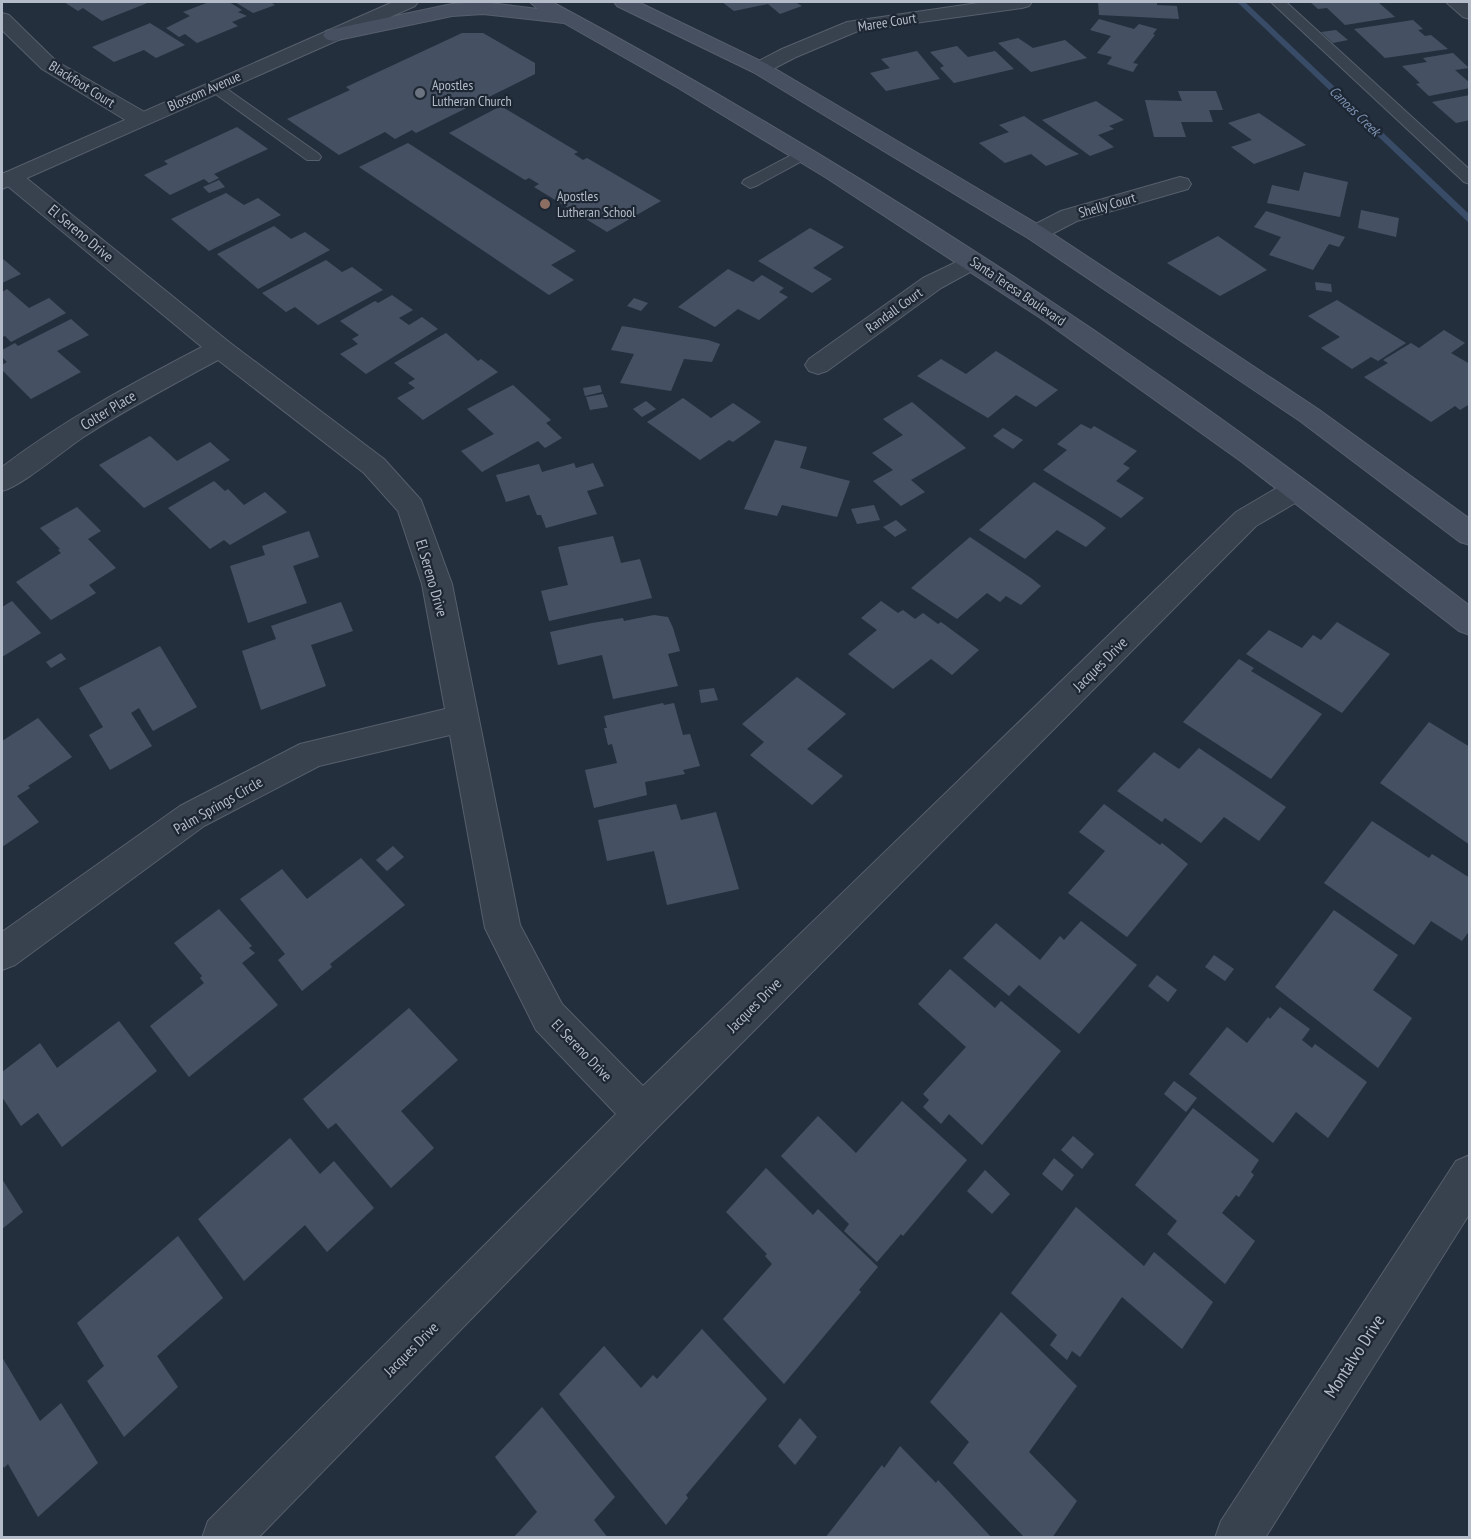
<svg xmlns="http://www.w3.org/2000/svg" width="1471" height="1539" font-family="'PT Sans Narrow',sans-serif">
  <rect width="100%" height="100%" fill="#242f3e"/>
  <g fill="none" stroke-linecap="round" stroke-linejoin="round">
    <path fill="#394c67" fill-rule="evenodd" d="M1237 2H1245L1470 215V224Z"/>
  </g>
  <g fill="#455162">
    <path d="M64 2H150L102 21 83 8 78 11Z"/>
    <path d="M209 2H229L242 10 238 12 247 16 232 22 238 26 197 43 185 34 179 37 166 28 190 16 183 12Z"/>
    <path d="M235 2H275L272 3 275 5 253 13Z"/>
    <path d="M722 2H795L802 6 780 14 768 4 734 11Z"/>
    <path d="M1098 2H1157V5L1177 6 1179 19 1099 15Z"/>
    <path d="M1310 2H1378L1395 17 1345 25 1327 8 1318 9Z"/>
    <path d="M1099 19 1134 29 1139 24 1157 29 1153 34 1155 35 1133 63 1138 64 1133 72 1107 64 1112 57 1097 53 1111 36 1090 30Z"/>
    <path d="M1413 20 1423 29 1418 30 1425 36 1431 35 1448 49 1385 58 1354 29Z"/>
    <path d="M150 23 185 45 156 58 144 50 114 62 92 47Z"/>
    <path d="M1336 30 1348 40 1333 43 1321 32Z"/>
    <path d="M462 33H483L535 63V74L416 133 412 130 395 139 385 132 339 155 287 119 350 90 346 87Z"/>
    <path d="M1018 38 1033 48 1065 40 1087 58 1031 72 998 43Z"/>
    <path d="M957 46 968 57 995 51 1014 69 954 83 940 68 944 66 930 52Z"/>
    <path d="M917 51 940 79 886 91 870 73 890 68 881 59Z"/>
    <path d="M1453 53 1469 68 1455 70 1470 83V88L1429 96 1416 84 1420 83 1402 66 1427 62 1423 58Z"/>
    <path d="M1178 91H1216L1223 110H1209L1213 122H1181L1186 137H1154L1145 100 1182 101Z"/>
    <path d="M1470 95V120L1456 123 1432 102Z"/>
    <path d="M1096 101 1124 120 1109 126 1114 129 1098 135 1114 147 1090 156 1042 120Z"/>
    <path d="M501 106 578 152 574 154 583 160 587 158 661 201 607 232 534 187 539 184 529 178 525 180 449 133Z"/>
    <path d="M1259 113 1306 145 1254 164 1231 147 1252 140 1228 123Z"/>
    <path d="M1024 116 1070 149 1079 154 1046 166 1031 154 1005 163 979 143 1009 132 999 125Z"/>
    <path d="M237 127 268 149 214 174 219 178 209 183 204 179 170 195 144 175 168 164 164 161Z"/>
    <path d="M408 143 576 251 551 265 574 280 549 295 359 167Z"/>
    <path d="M1304 172 1348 182 1340 217 1267 203 1272 185 1299 191Z"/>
    <path d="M219 180 225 187 209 193 203 187Z"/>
    <path d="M226 193 244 205 258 198 281 215 209 251 171 219Z"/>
    <path d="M1361 210 1399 218 1396 237 1358 228Z"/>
    <path d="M1266 211 1345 237 1339 247 1329 244 1313 270 1269 255 1281 237 1254 227Z"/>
    <path d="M274 226 291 239 305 232 330 250 258 289 217 254Z"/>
    <path d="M810 228 844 247 813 268 832 279 812 293 758 261Z"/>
    <path d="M1218 236 1267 270 1220 296 1167 263Z"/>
    <path d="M3 259 21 274 2 283V260Z"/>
    <path d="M326 260 342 272 352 267 383 290 318 325 295 307 286 312 262 293Z"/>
    <path d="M728 269 753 282 762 275 784 288 779 292 788 297 759 320 738 309 715 327 678 307Z"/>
    <path d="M1315 282 1331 284 1332 292 1316 290Z"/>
    <path d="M7 289 29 308 49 298 66 313 11 342 5 336 2 337V292Z"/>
    <path d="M392 295 413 310 399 318 409 325 422 317 438 329 366 374 340 354 358 344 352 339 359 335 340 321 375 301 378 303Z"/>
    <path d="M634 298 648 303 641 311 627 306Z"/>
    <path d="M1337 300 1406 343 1378 361 1371 357 1352 369 1321 348 1340 337 1308 316Z"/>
    <path d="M71 319 89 335 57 351 81 372 31 399 2 370V365L7 362 2 357V350L15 343 18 346Z"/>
    <path d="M622 326 708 340 720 344 712 362 684 359 671 391 620 383 634 354 611 350Z"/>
    <path d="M1444 330 1465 343 1451 353 1470 364V404L1460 410 1455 406 1431 422 1364 377 1388 363 1383 360 1411 343 1419 348Z"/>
    <path d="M446 333 478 361 481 359 498 372 423 420 397 398 415 388 408 383 415 379 394 363Z"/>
    <path d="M996 351 1058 390 1036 407 1016 395 988 418 917 376 941 359 966 374Z"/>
    <path d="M513 385 551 420 546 423 562 438 545 448 538 441 482 472 461 451 494 434 467 409Z"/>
    <path d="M600 385 602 392 585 396 583 388Z"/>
    <path d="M603 394 608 407 590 410 586 397Z"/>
    <path d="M683 398 711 418 733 403 761 422 733 442 729 440 700 460 647 422Z"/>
    <path d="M646 401 656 409 642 417 633 409Z"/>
    <path d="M912 402 966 448 911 480 925 492 901 506 873 481 893 470 872 453 903 435 883 419Z"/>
    <path d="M1081 424 1091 429 1094 426 1137 451 1123 464 1130 468 1116 481 1144 498 1121 518 1043 470 1067 450 1057 444Z"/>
    <path d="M1003 428 1023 440 1013 449 993 436Z"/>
    <path d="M150 436 177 461 210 442 230 460 144 508 99 465Z"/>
    <path d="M775 440 807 447 800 468 850 481 837 517 782 505 777 516 744 509Z"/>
    <path d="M574 463 576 468 593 463 604 486 587 491 597 514 546 528 541 515H537L529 495 506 502 496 475 539 464 542 472Z"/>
    <path d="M214 481 225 491 228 489 244 505 265 492 287 512 230 545 224 540 210 549 168 508Z"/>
    <path d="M1034 482 1095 520 1106 528 1086 547 1057 530 1025 559 979 530Z"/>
    <path d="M874 505 880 520 857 524 851 509Z"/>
    <path d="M77 507 101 531 88 539 116 568 89 585 96 593 51 620 16 582 61 553 58 550 60 549 40 528Z"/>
    <path d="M896 520 907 530 895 537 883 527Z"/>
    <path d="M309 531 319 557 293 566 307 603 248 623 230 566 265 555 262 546Z"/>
    <path d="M613 536 621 563 640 559 652 598 549 621 541 591 568 585 558 547Z"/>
    <path d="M970 537 1031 578 1041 586 1021 605 1006 596 1000 602 987 593 957 619 911 588Z"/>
    <path d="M12 601 41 633 2 657V607Z"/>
    <path d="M881 601 898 613 903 610 915 619 923 613 938 624 941 622 979 650 952 675 931 659 893 689 848 654 877 630 861 618Z"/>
    <path d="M341 602 353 631 311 645 326 686 261 710 242 651 276 639 271 626Z"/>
    <path d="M654 615 668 617 673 628 680 651 668 654 678 686 613 699 602 655 558 665 550 632 592 623 623 618 624 621Z"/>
    <path d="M1337 622 1390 654 1342 713 1246 654 1269 630 1302 648 1313 635 1321 640Z"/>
    <path d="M160 646 197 707 153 731 139 708 131 713 152 746 110 770 89 735 103 727 79 688Z"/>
    <path d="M61 653 66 659 51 668 46 662Z"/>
    <path d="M1239 659 1254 668 1251 671 1322 714 1271 779 1183 722Z"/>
    <path d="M797 677 846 714 807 749 843 776 812 805 750 755 764 742 742 724Z"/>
    <path d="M714 688 718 700 701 703 699 690Z"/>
    <path d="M663 703 664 705 674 703 683 735 690 734 700 766 683 770 685 774 645 782 647 795 594 808 585 770 617 763 612 744 608 745 604 728H607L604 716Z"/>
    <path d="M38 718 72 757 28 786 30 788 17 796 39 822 2 847V741Z"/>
    <path d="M1429 722 1470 747V845L1380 783Z"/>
    <path d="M1199 748 1286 807 1259 841 1224 817 1201 843 1165 818 1162 822 1117 791 1154 752 1179 769Z"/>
    <path d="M676 804 681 820 716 812 739 889 667 905 654 851 607 861 598 820Z"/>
    <path d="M1104 804 1160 845 1162 843 1188 864 1127 937 1068 893 1105 851 1079 832Z"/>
    <path d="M1372 821 1429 858 1432 854 1470 878V930L1462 941 1431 921 1414 945 1324 883Z"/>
    <path d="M393 846 404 857 387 871 376 860Z"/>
    <path d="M361 858 405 905 330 964 332 967 302 991 278 960 285 954 240 899 282 869 307 899Z"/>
    <path d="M219 909 252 946 249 948 255 953 242 963 278 1005 189 1077 150 1026 204 983 200 978 202 976 174 943Z"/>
    <path d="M1334 910 1398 955 1373 990 1412 1018 1378 1068 1275 987Z"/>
    <path d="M1081 921 1137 965 1079 1034 1019 985 1009 996 963 958 996 923 1040 960 1060 936 1064 940Z"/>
    <path d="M1214 955 1234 969 1225 981 1205 967Z"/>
    <path d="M950 969 995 1008 1001 1001 1061 1051 982 1145 949 1114 941 1124 923 1107 929 1100 923 1094 966 1047 918 1004Z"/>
    <path d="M1157 975 1177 990 1168 1002 1148 986Z"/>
    <path d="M1280 1007 1310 1029 1302 1040 1312 1048 1315 1044 1367 1082 1328 1138 1296 1112 1273 1143 1189 1074 1227 1027 1247 1043 1268 1017 1270 1019Z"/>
    <path d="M409 1008 458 1060 401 1111 434 1148 391 1188 336 1123 328 1129 303 1099Z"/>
    <path d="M119 1021 157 1071 62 1147 38 1113 21 1126 2 1097V1072L40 1043 57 1068Z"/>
    <path d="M1174 1081 1197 1098 1186 1112 1164 1094Z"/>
    <path d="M902 1101 967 1160 903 1236 901 1234 877 1262 844 1231 849 1224 781 1156 818 1116 856 1153Z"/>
    <path d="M1193 1108 1259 1160 1251 1172 1254 1175 1239 1197 1236 1195 1222 1213 1255 1241 1225 1284 1167 1234 1177 1221 1135 1185Z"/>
    <path d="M1073 1136 1094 1154 1082 1169 1061 1150Z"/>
    <path d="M290 1138 320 1174 334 1161 374 1208 327 1252 305 1225 244 1281 198 1219Z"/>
    <path d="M1054 1158 1074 1175 1062 1191 1042 1174Z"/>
    <path d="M766 1168 813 1215 818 1209 878 1267 859 1290 861 1292 784 1384 723 1319 772 1264 765 1256 767 1254 726 1212Z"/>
    <path d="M985 1170 1010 1194 992 1214 967 1191Z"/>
    <path d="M2 1179 23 1212 2 1229Z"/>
    <path d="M1076 1207 1144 1266 1154 1252 1213 1302 1182 1349 1122 1297 1080 1357 1072 1351 1067 1360 1050 1345 1057 1335 1011 1293Z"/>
    <path d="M178 1236 223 1298 157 1356 178 1387 124 1437 87 1381 104 1366 77 1323Z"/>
    <path d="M1001 1312 1077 1386 1029 1452 1077 1501 1052 1538H1025L953 1463 969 1442 930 1402Z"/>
    <path d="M702 1329 767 1399 686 1495 688 1498 666 1525 559 1394 604 1346 641 1388 653 1375 657 1379Z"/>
    <path d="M2 1357 40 1421 61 1403 98 1463 38 1517 8 1464 4 1468 2 1464Z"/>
    <path d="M542 1407 615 1497 594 1520 608 1538H513L537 1512 495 1457Z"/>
    <path d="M800 1418 817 1437 795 1465 778 1446Z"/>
    <path d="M900 1446 936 1483 938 1480 992 1538H825L882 1465 884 1468Z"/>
  </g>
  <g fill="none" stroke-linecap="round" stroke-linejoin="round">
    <g stroke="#565f6c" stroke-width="2">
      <g id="service">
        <path d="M1271 2H1286L1470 170V184L1464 182Z"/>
        <path d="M215 82 220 84 319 154 321 157 319 160H307L210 90 207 87 210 84Z"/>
        <path d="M805 148 811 150 813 153 811 156 756 186 750 188 742 183 744 180Z"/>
      </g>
    </g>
    <g stroke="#565f6c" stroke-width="2">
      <g id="minor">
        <path d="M985 2H1032L1029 6 1022 8 858 31 796 57 767 72 760 74 753 72 750 68 753 64 782 49 847 22Z"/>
        <path d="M1446 2H1467L1470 3V19L1463 17Z"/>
        <path d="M2 13 9 15 56 61 148 114 151 119 148 124 140 125 132 124 42 69 2 30Z"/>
        <path d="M12 171 20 173 229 342 384 459 421 500 452 584 520 925 562 1004 643 1086 1236 512 1287 482 1297 479 1307 482 1311 489 1307 496 1256 526 657 1128 258 1538H202L208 1521 616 1114 536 1030 485 928 450 735 319 766 204 826 15 965 2 970V932L180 806 300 744 445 709 422 584 398 511 364 473 218 360C172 385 126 409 82 438 63 451 20 487 2 491V467C64 420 133 383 202 347L4 183 2 177 4 173Z"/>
        <path d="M1180 177 1188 179 1191 184 1188 189 1077 221 1044 238 1036 240 1028 238 1024 233 1028 228 1061 211Z"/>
        <path d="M973 254 981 256 985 261 981 266 941 288 827 371 818 374 809 371 805 365 809 359 923 278Z"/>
        <path d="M1470 1155V1213L1265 1538H1215L1221 1521 1456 1161Z"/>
      </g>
    </g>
    <g stroke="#565f6c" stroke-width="2">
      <path id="tertiary" d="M393 2H418L415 6 2 189V174Z"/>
    </g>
    <g stroke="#565f6c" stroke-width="2">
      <g id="secondary">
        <path d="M483 2 538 9 530 2H552C766 117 974 245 1173 385 1274 455 1372 531 1470 606V635L1459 631 1242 462 1039 317 825 177 680 89 564 23 483 14 452 16 333 41 326 39 323 35 326 31 333 29 452 4Z"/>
        <path d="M614 2H638L767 64 1044 228 1318 409 1470 519V545L1460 542 1300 421 1028 238 753 72 617 6Z"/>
      </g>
    </g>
    <use href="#service" fill="#38414e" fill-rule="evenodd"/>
    <use href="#minor" fill="#38414e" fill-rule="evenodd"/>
    <use href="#tertiary" fill="#38414e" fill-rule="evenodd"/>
    <use href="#secondary" fill="#465061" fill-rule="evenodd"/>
  </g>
  <circle fill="#6b7280" stroke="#1d2633" stroke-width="2" cx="420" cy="93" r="6"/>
  <circle fill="#8d6e63" stroke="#1d2633" stroke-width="2" cx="545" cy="204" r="6"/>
  <g text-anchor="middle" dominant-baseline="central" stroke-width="4.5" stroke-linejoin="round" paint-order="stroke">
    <g font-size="14" fill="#b4bcc9" stroke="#1d2633">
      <text transform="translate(887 22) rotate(-9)">Maree Court</text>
      <text transform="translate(82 84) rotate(32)">Blackfoot Court</text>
      <text transform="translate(204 91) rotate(-24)">Blossom Avenue</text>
      <text transform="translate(1107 205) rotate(-16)">Shelly Court</text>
      <text transform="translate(1018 291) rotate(34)">Santa Teresa Boulevard</text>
      <text transform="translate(894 310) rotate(-36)">Randall Court</text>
    </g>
    <g font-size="14" fill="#b4bcc9" stroke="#1d2633" text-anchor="start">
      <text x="432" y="85">Apostles<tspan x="432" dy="16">Lutheran Church</tspan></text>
      <text x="557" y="196">Apostles<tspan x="557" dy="16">Lutheran School</tspan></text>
    </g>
    <g font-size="14" font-style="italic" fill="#7c92b1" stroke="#1d2633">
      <text transform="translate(1355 111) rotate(44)">Canoas Creek</text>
    </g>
    <g font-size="15" fill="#b4bcc9" stroke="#1d2633">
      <text transform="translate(81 233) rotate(40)">El Sereno Drive</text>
      <text transform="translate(108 410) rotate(-31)">Colter Place</text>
      <text transform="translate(432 578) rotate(74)">El Sereno Drive</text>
      <text transform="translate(1100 664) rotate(-45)">Jacques Drive</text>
      <text transform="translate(218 805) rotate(-30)">Palm Springs Circle</text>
      <text transform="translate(754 1005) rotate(-45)">Jacques Drive</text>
      <text transform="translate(582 1050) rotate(46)">El Sereno Drive</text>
      <text transform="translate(411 1349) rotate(-45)">Jacques Drive</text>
    </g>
    <g font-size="18" fill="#b4bcc9" stroke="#1d2633">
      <text transform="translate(1354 1356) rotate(-57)">Montalvo Drive</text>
    </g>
  </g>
  <rect width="1471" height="1539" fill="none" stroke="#b4bcc9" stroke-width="6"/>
</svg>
